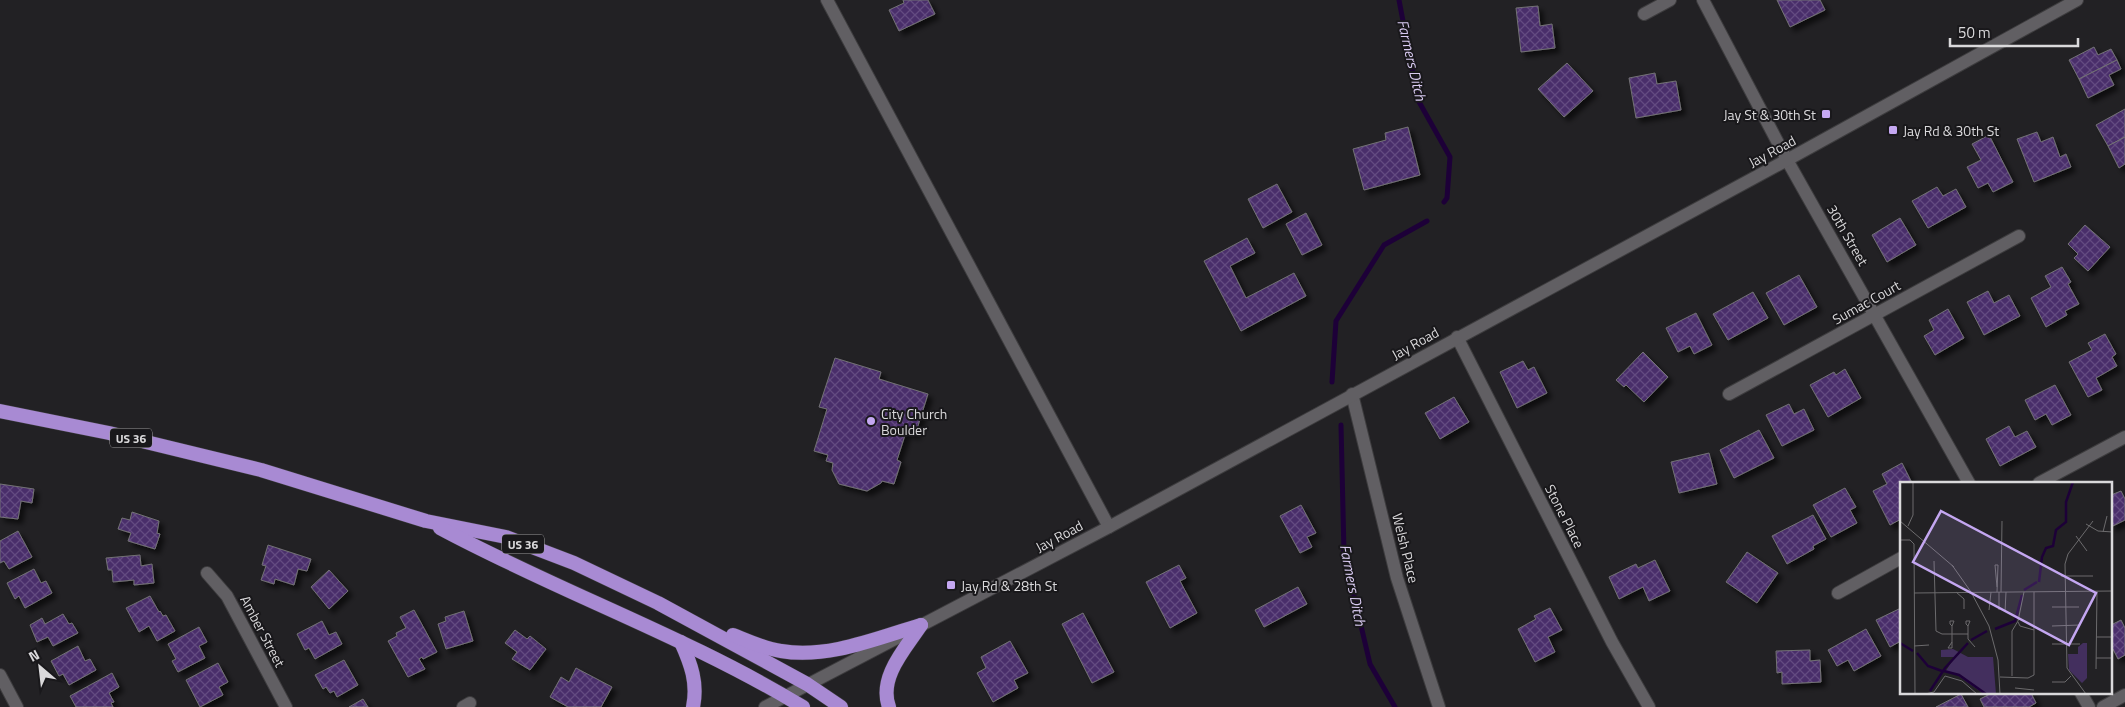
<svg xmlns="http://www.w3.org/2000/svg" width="2125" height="707" font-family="'Titillium Web',sans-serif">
  <defs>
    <pattern id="building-cross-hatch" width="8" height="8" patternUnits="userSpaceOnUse" patternTransform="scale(1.25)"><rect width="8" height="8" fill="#492d6b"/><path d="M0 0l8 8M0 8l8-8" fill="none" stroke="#634b80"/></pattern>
    <filter id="shadow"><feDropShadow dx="4.5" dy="4.5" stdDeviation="2.5" flood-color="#0009"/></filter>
  </defs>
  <rect width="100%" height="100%" fill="#222124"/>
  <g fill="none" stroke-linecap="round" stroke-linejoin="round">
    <g stroke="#1d0038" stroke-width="5">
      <path d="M1399 0 1418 100 1450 157 1447 198 1444 202"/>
      <path d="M1332 382 1336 321 1384 245 1427 221"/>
      <path d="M1341 425 1344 553 1370 664 1395 707"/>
    </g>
  </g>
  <g fill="url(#building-cross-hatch)" stroke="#737275" filter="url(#shadow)">
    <path d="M903 0H928L935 14 899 31 889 10 904 3Z"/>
    <path d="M1777 0H1820L1825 10 1790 27Z"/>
    <path d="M1538 6 1540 26 1552 24 1555 48 1521 52 1516 8Z"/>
    <path d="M2094 47 2098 55 2111 49 2117 60 2079 79 2069 60Z"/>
    <path d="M2117 60 2121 69 2109 75 2114 85 2088 98 2079 79Z"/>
    <path d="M1567 63 1593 91 1564 117 1538 89Z"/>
    <path d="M1655 73 1657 84 1676 81 1681 110 1636 118 1629 78Z"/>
    <path d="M2125 109V137L2108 146 2096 125Z"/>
    <path d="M1408 127 1420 175 1364 190 1353 149 1386 140 1385 133Z"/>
    <path d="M2037 132 2041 142 2053 137 2060 157 2066 154 2071 167 2034 182 2017 139Z"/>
    <path d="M1989 135 2013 182 1993 192 1988 183 1978 188 1967 167 1981 160 1972 144Z"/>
    <path d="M2125 137V164L2119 168 2108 146Z"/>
    <path d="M1277 184 1292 212 1263 228 1248 199Z"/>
    <path d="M1937 187 1943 196 1956 189 1966 207 1928 228 1912 201Z"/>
    <path d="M1306 213 1322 245 1302 255 1286 224Z"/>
    <path d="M1900 218 1916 245 1887 262 1872 235Z"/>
    <path d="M2085 225 2110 247 2088 271 2074 258 2078 254 2068 244Z"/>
    <path d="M1247 238 1255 253 1230 266 1246 298 1294 273 1306 296 1241 331 1204 261Z"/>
    <path d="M2062 267 2071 282 2068 284 2079 304 2065 311 2067 315 2046 327 2031 298 2051 287 2045 276Z"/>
    <path d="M1799 275 1817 307 1784 325 1766 293Z"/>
    <path d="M1988 291 1994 303 2009 295 2020 316 1984 335 1967 302Z"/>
    <path d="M1753 292 1768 318 1728 340 1713 314Z"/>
    <path d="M1948 309 1964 338 1935 355 1924 336 1934 330 1929 320Z"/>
    <path d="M1696 313 1712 345 1694 354 1690 346 1678 352 1666 328Z"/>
    <path d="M2105 334 2116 354 2112 357 2117 366 2096 378 2102 390 2088 397 2069 362 2092 350 2088 343Z"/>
    <path d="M1643 352 1668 377 1644 402 1626 385 1624 387 1616 380Z"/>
    <path d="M835 358 881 372 879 379 928 394 915 435 906 432 897 460 901 462 894 484 882 481 881 483 867 491 839 484 832 470 833 463 826 461 828 455 814 451 827 409 819 407Z"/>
    <path d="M1523 361 1528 370 1534 367 1547 393 1517 408 1500 372Z"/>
    <path d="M1845 369 1861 398 1828 417 1810 385 1834 372 1836 375Z"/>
    <path d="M2055 385 2071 415 2052 425 2046 414 2035 420 2025 400Z"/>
    <path d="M1454 397 1469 422 1440 439 1425 413Z"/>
    <path d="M1789 404 1794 414 1804 409 1814 430 1782 446 1766 415Z"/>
    <path d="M2009 426 2015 437 2027 431 2036 447 2000 466 1986 439Z"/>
    <path d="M1759 430 1774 458 1734 478 1720 450Z"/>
    <path d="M1709 453 1717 484 1679 493 1671 462Z"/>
    <path d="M1902 463 1912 483H1901V519L1890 525 1873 491 1887 484 1882 474Z"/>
    <path d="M0 484 34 489 32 503 21 501 18 519 0 517Z"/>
    <path d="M1845 488 1856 507 1850 510 1857 523 1831 537 1813 505Z"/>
    <path d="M2121 491 2125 499V520L2111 527V495Z"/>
    <path d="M1301 505 1316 533 1307 537 1312 547 1300 553 1280 516Z"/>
    <path d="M132 512 159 521 157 533 160 534 155 549 128 541 131 533 118 529 122 518 130 520Z"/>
    <path d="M1813 515 1826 539 1813 546 1814 549 1787 564 1772 536Z"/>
    <path d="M18 531 32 557 9 569 4 561 0 563V541Z"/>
    <path d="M268 545 311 559 307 571 298 569 294 585 275 579 274 584 261 580 266 566 262 565Z"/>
    <path d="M1747 552 1778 573 1757 603 1726 582Z"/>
    <path d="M140 555 141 566 152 564 154 583 134 585V580L113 582 112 570H108L106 558Z"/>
    <path d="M1655 560 1670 591 1649 601 1643 587 1619 599 1609 577 1636 564 1638 568Z"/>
    <path d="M1179 565 1186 578 1180 581 1197 613 1170 628 1146 582Z"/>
    <path d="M34 569 41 583 46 581 52 593 25 608 19 596 15 599 7 583Z"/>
    <path d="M329 570 348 591 329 609 311 587Z"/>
    <path d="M1298 587 1307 604 1264 627 1255 610Z"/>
    <path d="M150 596 159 612 160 611 163 616 166 615 175 631 157 641 149 626 139 632 126 608Z"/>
    <path d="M1550 608 1562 630 1548 637 1555 652 1535 662 1518 629 1536 619 1534 616Z"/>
    <path d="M1901 608V641L1890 647 1876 620Z"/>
    <path d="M414 610 437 652 423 659 422 657 419 659 425 669 408 677 388 641 397 636 396 633 406 628 400 617Z"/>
    <path d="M464 611 473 641 446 649 438 624 446 621 445 617Z"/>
    <path d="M1083 613 1114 672 1092 683 1062 624Z"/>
    <path d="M63 614 69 624 72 623 78 633 53 646 48 637 37 642 30 625 42 618 45 624Z"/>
    <path d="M2121 620 2125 628V655L2118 659 2113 649 2111 650V625Z"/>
    <path d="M322 621 329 635 336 632 342 644 315 659 309 648 305 650 297 634Z"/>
    <path d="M199 627 207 642 199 646 205 658 178 672 172 661 176 659 168 644Z"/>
    <path d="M1866 629 1881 656 1854 671 1848 660 1837 666 1828 650Z"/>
    <path d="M515 630 527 639 530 636 546 649 530 670 512 659 517 652 505 643Z"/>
    <path d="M1010 641 1028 673 1014 680 1018 688 993 702 977 673 986 668 981 657Z"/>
    <path d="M78 646 85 661 90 659 96 670 69 685 63 674 59 676 51 661Z"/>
    <path d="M1810 650V661L1820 660 1821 682 1782 684V672L1777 673 1776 651Z"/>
    <path d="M344 660 358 685 337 697 334 691 330 693 326 687 323 689 315 675Z"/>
    <path d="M218 663 228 682 219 687 223 695 200 707 186 680Z"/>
    <path d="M576 668 612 687 601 707H568L550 697 561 677 569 682Z"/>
    <path d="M112 673 119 687 109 693 114 702 111 703 113 707H76L70 696Z"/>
    <path d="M1992 693H2031L2036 703 2029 707H1984L1980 699Z"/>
    <path d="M1961 694 1968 707H1936Z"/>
    <path d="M363 699 368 707H349Z"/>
  </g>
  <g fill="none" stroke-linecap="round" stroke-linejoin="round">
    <g stroke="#3d3c3e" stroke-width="14">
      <g id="minor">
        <path d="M827 0 1109 527"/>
        <path d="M1703 0 1787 160"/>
        <path d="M1644 14 1670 0"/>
        <path d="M1457 337 1612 642 1649 707"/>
        <path d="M1352 394 1397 578 1439 707"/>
        <path d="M1729 394 2019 236"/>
        <path d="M2039 483 2125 437"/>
        <path d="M207 573 227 596 286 707"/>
        <path d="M1838 593 1901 558"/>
        <path d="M0 675 17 707"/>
        <path d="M463 707 470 703"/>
        <path d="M2103 707 2125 695"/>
      </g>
    </g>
    <g stroke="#3d3c3e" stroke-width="14">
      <g id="tertiary">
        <path d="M1787 160 1969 483"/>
        <path d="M2081 693 2089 707"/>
        <path d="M765 707 1109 527 1787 160 2077 0"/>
      </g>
    </g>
    <g stroke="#3d3c3e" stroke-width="15">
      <g id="trunk">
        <path d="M0 411 109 433 261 470 426 521 506 537 574 563 658 603 807 684 841 707"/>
        <path d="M440 528C559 592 688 637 803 707"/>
        <path d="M733 635C748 641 765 649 781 651 828 659 877 638 921 625"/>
        <path d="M681 642C691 664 698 683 693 707"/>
        <path d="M889 707C878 677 906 648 921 625"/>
      </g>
    </g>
    <use href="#minor" stroke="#615f63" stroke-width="12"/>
    <use href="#tertiary" stroke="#615f63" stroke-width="12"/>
    <use href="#trunk" stroke="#a88ad3" stroke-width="14"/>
  </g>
  <g fill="#c4a7f1" stroke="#19181b" stroke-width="2">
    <rect x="1821" y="109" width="10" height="10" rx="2.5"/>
    <rect x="1888" y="125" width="10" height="10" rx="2.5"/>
    <circle cx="871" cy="421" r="5"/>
    <rect x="946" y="580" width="10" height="10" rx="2.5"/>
  </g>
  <g text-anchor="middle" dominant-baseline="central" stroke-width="4" stroke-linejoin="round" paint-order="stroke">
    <g fill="#19181b" stroke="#a09fa1" stroke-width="1">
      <rect x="110" y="428.5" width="42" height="19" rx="4"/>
      <rect x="502" y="534.5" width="42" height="19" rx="4"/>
    </g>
    <g font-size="12" font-weight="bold" fill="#dad9db">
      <text x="131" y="438">US 36</text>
      <text x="523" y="544">US 36</text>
    </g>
    <g font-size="14" fill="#dad9db" stroke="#19181b" text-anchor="start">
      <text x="1816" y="114" text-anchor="end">Jay St &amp; 30th St</text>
      <text x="1903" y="130">Jay Rd &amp; 30th St</text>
      <text x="881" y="413">City Church<tspan x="881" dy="16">Boulder</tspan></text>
      <text x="961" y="585">Jay Rd &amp; 28th St</text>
    </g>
    <g font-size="14" fill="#dad9db" stroke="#19181b">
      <text transform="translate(1772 151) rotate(-28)">Jay Road</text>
      <text transform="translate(1848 235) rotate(60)">30th Street</text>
      <text transform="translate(1866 302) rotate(-29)">Sumac Court</text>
      <text transform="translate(1415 343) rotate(-29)">Jay Road</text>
      <text transform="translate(1565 516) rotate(63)">Stone Place</text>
      <text transform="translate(1059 536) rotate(-28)">Jay Road</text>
      <text transform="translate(1406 548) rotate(76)">Welsh Place</text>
      <text transform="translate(263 631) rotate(62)">Amber Street</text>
    </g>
    <g font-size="15" font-style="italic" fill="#d8caf0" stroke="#19181b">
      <text transform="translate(1412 60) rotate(77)">Farmers Ditch</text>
      <text transform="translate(1353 585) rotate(79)">Farmers Ditch</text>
    </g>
  </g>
  <g transform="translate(1900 482)">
    <rect width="212" height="212" fill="#222124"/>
    <path d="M183 161H187V196L182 201 169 188 168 172H178V165ZM53 167 68 175H93L96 212H84L57 193 45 190 55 175H41V168Z" fill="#432f5e"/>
    <path fill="none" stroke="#1d0038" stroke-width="2.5" d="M139 100 142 75 146 66 153 64 156 48 166 40V20L173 0M124 108 137 100M95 147 115 139 122 113M71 158 87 149M0 161 13 169M17 171 28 184 42 189M44 189 59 193 86 212M30 209 45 186 68 161"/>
    <path fill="none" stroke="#6c6b6d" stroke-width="1" d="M0 39 54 85M186 42 198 49 213 50M8 44 13 33V0M203 50 207 34M176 54 187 69M0 58H10L14 62 15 212M34 79 36 149 42 152H68M52 83 71 110 89 144 98 178 100 212M161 94H193M97 105 95 83H98L97 110M56 110 64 117V127M99 110V128M101 110 102 39M14 111 213 109M152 125H179M89 128 91 110M105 130 106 110M50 139H54L52 144 50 142ZM66 139H70L68 144 66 142ZM118 140 120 144 134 148M52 144V160L48 166H52V160M68 144V157L75 165M152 144 180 143M196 155H213M152 162H180M14 164 29 163M196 176H213M196 187 197 109M112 194V149L118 139 124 110M100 195 128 196 134 193V110M152 200H165L171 194M115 206 134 208M25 212 34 210 45 194 62 199 77 212M186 212 167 186 165 82 168 72 193 39"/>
    <path fill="#c4a7f1" fill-opacity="0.15" stroke="#c4a7f1" stroke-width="2.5" d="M41 29 196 111 169 163 13 80Z"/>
    <rect width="212" height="212" fill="none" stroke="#dad9db" stroke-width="2.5"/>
  </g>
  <g transform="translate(40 667) rotate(332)" stroke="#19181b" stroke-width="4" paint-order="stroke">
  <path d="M0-4L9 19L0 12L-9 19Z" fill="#dad9db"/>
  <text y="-8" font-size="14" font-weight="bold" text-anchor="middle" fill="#dad9db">N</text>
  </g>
  <path d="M1950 38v8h128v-8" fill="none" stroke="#dad9db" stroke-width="2.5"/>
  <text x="1958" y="38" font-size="15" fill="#dad9db" stroke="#19181b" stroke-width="4" paint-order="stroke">50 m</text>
</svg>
